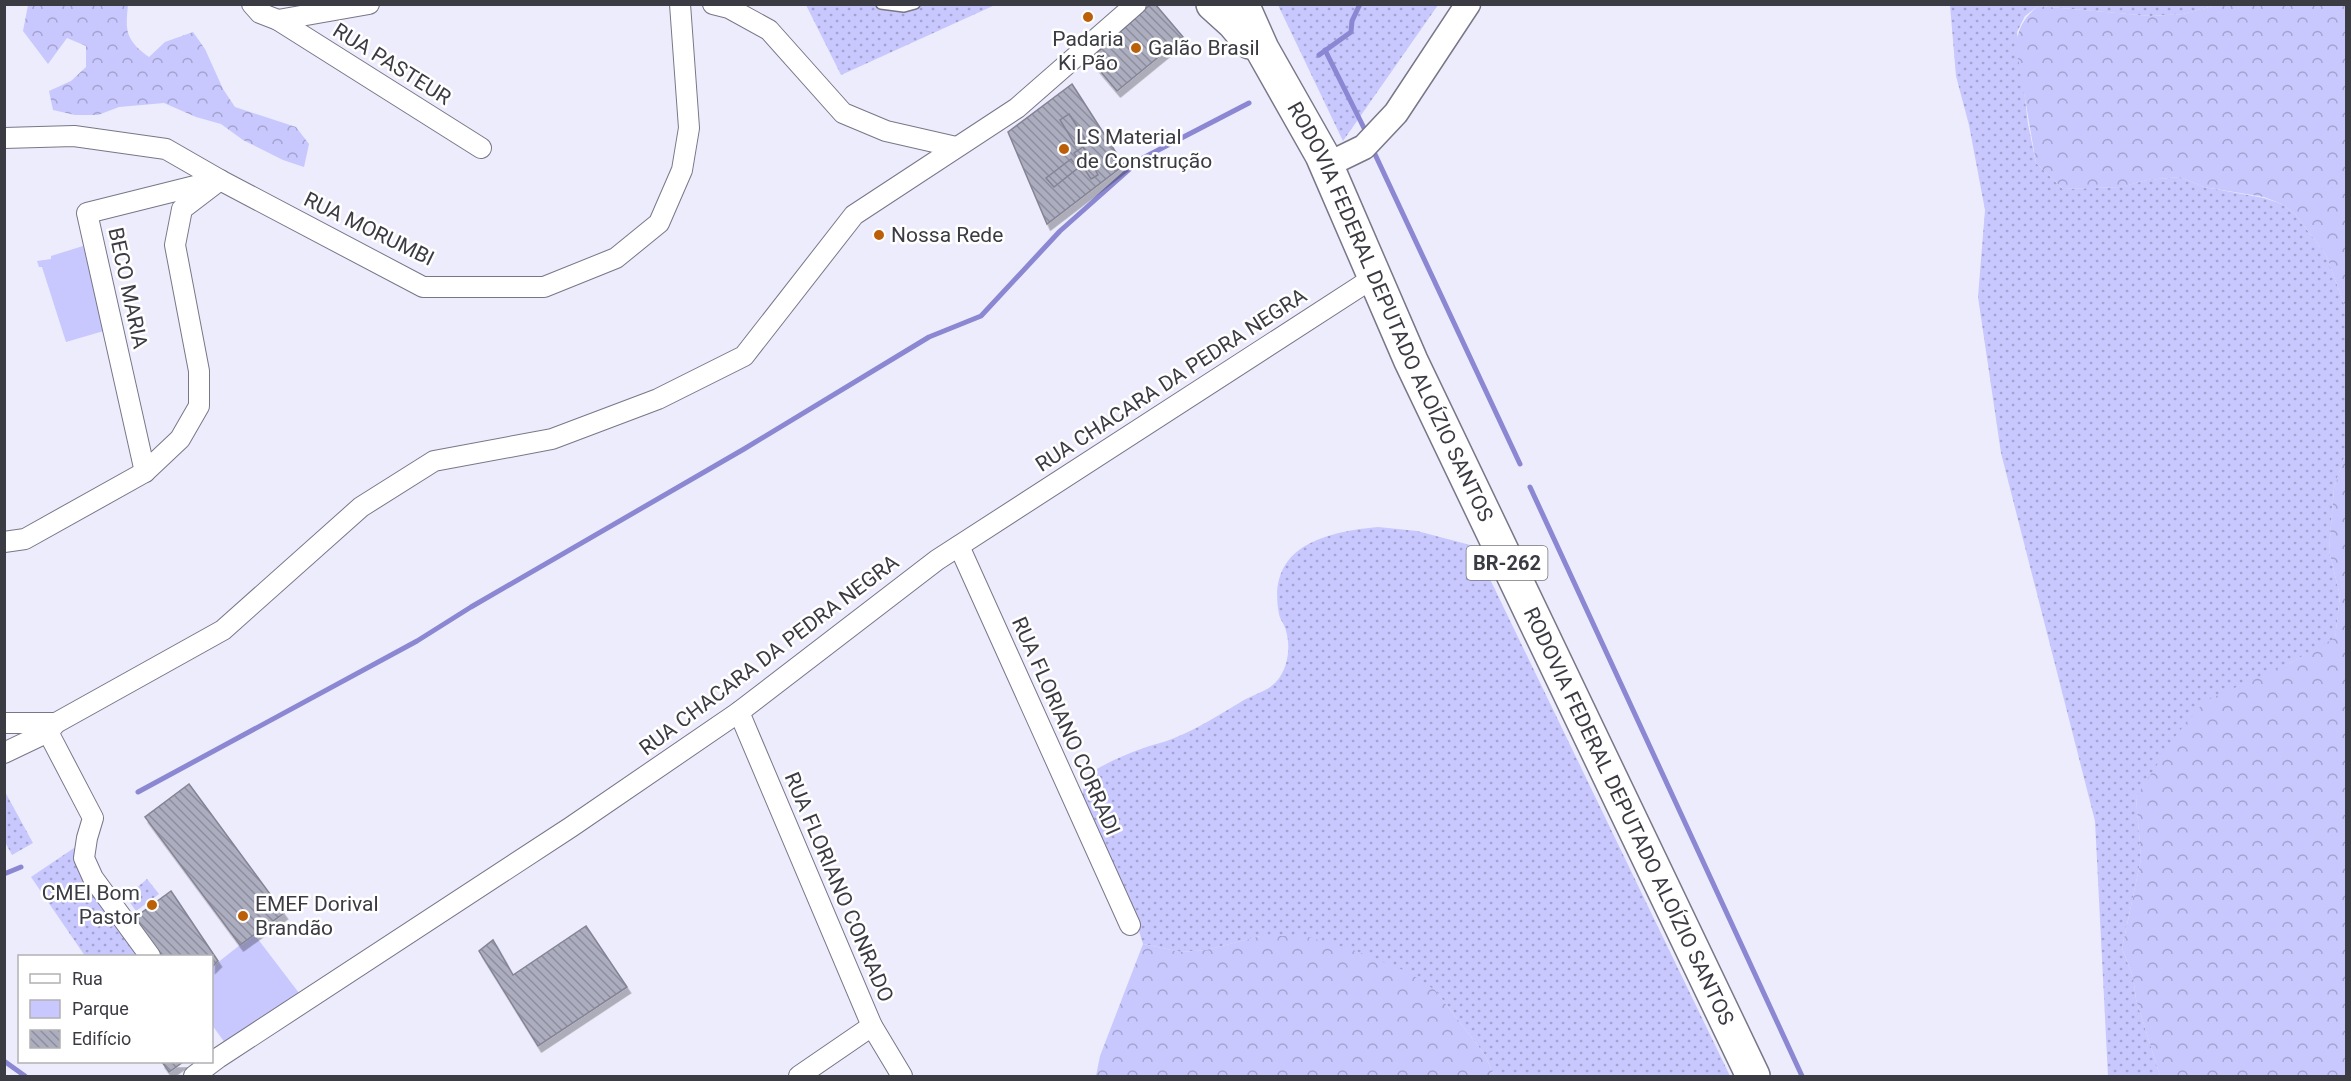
<svg xmlns="http://www.w3.org/2000/svg" width="2351" height="1081" font-family="Roboto,sans-serif">
  <defs>
    <pattern id="green-dots" width="8" height="8" patternUnits="userSpaceOnUse" patternTransform="scale(1.5)"><rect width="8" height="8" fill="#c8c7fe"/><path d="M2 2h.1M6 6h.1" fill="none" stroke="#a4a3cf" stroke-width="1.8" stroke-linecap="round"/></pattern>
    <pattern id="forest-crowns" width="20" height="18" patternUnits="userSpaceOnUse" patternTransform="scale(1.5)"><rect width="20" height="18" fill="#c8c7fe"/><path d="M2 6a3 3 0 1 1 6 0M12 15a3 3 0 1 1 6 0" fill="none" stroke="#a4a3cf"/></pattern>
    <pattern id="building-back-hatch" width="6" height="6" patternUnits="userSpaceOnUse" patternTransform="scale(1.5)"><rect width="6" height="6" fill="#acadbf"/><path d="M-1 5l2 2M0 0l6 6M5-1l2 2" fill="none" stroke="#8d8e9d"/></pattern>
    <filter id="shadow"><feDropShadow dx="3.5" dy="6" stdDeviation="0" flood-color="#0004"/></filter>
  </defs>
  <rect width="100%" height="100%" fill="#ececfc"/>
  <g fill="url(#green-dots)">
    <path d="M806 5H995L841 75Z"/>
    <path d="M1278 5H1438L1343 141Z"/>
    <path d="M1950 5H2216L2183 14 2151 16 2038 6 2025 16 2017 32 2028 124 2036 163 2063 189 2120 187 2147 180 2180 177 2204 187 2264 198 2282 204 2295 214 2326 255 2346 309V452L2334 488 2329 550 2340 596 2335 639 2290 663 2136 797 2141 859 2122 948 2133 977 2136 999 2160 1076H2108L2095 821 2001 453 1978 297 1985 210 1969 125 1956 76Z"/>
    <path d="M1378 527 1417 531 1474 546 1730 1076H1494L1485 1055 1435 990 1261 936 1206 950 1181 952 1143 944 1127 892 1082 809 1084 777C1102 765 1121 756 1141 749 1151 745 1162 743 1172 739 1197 729 1221 714 1244 700 1253 695 1269 690 1276 682 1288 669 1291 647 1286 631 1285 625 1280 620 1279 614 1266 546 1325 532 1378 527Z"/>
    <path d="M4 790 33 843 12 855 5 842Z"/>
    <path d="M77 846 140 956H85L31 877Z"/>
    <path d="M147 879 159 894 136 911 126 897Z"/>
  </g>
  <g fill="url(#forest-crowns)">
    <path d="M128 5C125 32 126 40 149 57L165 42 193 32 205 49 223 89 235 107 296 127 309 144 304 167 283 160 243 140 221 124 196 117 164 103 119 107 98 115H75L53 110 49 91 71 81 86 67V46L67 38 48 64 23 31 28 5Z"/>
    <path d="M2216 5H2346V309L2326 255 2295 214 2282 204 2264 197 2204 187 2180 177 2147 180 2121 187 2063 189 2036 163 2016 46C2018 28 2024 18 2038 6L2151 16 2183 14Z"/>
    <path d="M2346 452V1076H2160L2136 999 2133 977 2122 948 2141 859 2136 797 2177 734 2205 701 2290 663 2335 638 2340 596 2329 550 2334 488Z"/>
    <path d="M1261 936H1305L1356 951 1408 972 1435 990 1485 1055 1494 1076H1096L1100 1056 1143 944 1181 952 1206 950Z"/>
  </g>
  <g fill="#c8c7fe">
    <path d="M83 246 107 330 66 342 42 267H39L37 261 51 259V256Z"/>
    <path d="M254 934 299 993 228 1047 212 1025V967Z"/>
  </g>
  <g fill="none" stroke-linecap="round" stroke-linejoin="round">
    <g stroke="#8b87d2" stroke-width="5">
      <path d="M1325 50 1366 132"/>
      <path d="M1319 55 1351 32 1352 21 1360 4"/>
      <path d="M1373 150 1520 464"/>
      <path d="M1530 487 1802 1076"/>
      <path d="M138 792 417 641 471 607 744 449 929 337 981 316 1060 231 1141 159 1249 103"/>
      <path d="M4 874 21 867"/>
      <path d="M4 1061 25 1076"/>
    </g>
  </g>
  <g fill="url(#building-back-hatch)" stroke="#848496" stroke-width="1.5" filter="url(#shadow)">
    <path d="M1151 4H1155L1183 37 1117 91 1090 59Z"/>
    <path d="M1072 84 1124 165 1047 224 1008 132Z"/>
    <path d="M1069 114 1086 140 1076 146 1060 120Z"/>
    <path d="M1083 147 1098 175 1091 179 1074 153Z"/>
    <path d="M1071 159 1078 168 1054 187 1046 178Z"/>
    <path d="M189 784 284 913 240 945 145 817Z"/>
    <path d="M171 891 218 961 212 967V956H159L133 919Z"/>
    <path d="M586 926 627 987 538 1046 479 951 493 940 513 975Z"/>
    <path d="M162 1062H183L169 1072Z"/>
  </g>
  <g fill="none" stroke-linecap="round" stroke-linejoin="round">
    <g stroke="#778" stroke-width="12">
      <path id="service" d="M881 4 904 7 915 4"/>
    </g>
    <g stroke="#778" stroke-width="22">
      <g id="minor">
        <path d="M252 4 260 13 278 20 481 148"/>
        <path d="M713 4 729 8 769 30 843 113 886 131 956 147"/>
        <path d="M278 20 369 4"/>
        <path d="M4 138 74 136 166 149 220 180 423 287H544L616 258 659 223 682 170 689 128 680 4"/>
        <path d="M145 472 87 213 211 182"/>
        <path d="M4 542 25 539 145 472 180 439 199 406V371L175 245 182 209 220 180"/>
        <path d="M959 546 1130 925"/>
        <path d="M739 712 872 1026 902 1076"/>
        <path d="M4 723H56"/>
        <path d="M48 732 93 818 87 838 84 858 93 878 150 956"/>
        <path d="M4 753 48 732 56 723 223 630 361 507 434 461 552 439 658 399 744 356 854 215 1017 108 1136 4"/>
        <path d="M194 1076 218 1058 571 827 739 712 937 560 1376 276"/>
        <path d="M799 1076 872 1026"/>
      </g>
    </g>
    <g stroke="#778" stroke-width="27">
      <path id="tertiary" d="M1327 165 1364 147 1396 113 1468 4"/>
    </g>
    <g stroke="#778" stroke-width="36">
      <g id="trunk">
        <path d="M1213 4 1234 23 1250 42"/>
        <path id="s1" d="M1242 4 1262 49 1322 155 1411 361 1753 1076"/>
      </g>
    </g>
    <use href="#service" stroke="#fff" stroke-width="9"/>
    <use href="#minor" stroke="#fff" stroke-width="20"/>
    <use href="#tertiary" stroke="#fff" stroke-width="24"/>
    <use href="#trunk" stroke="#fff" stroke-width="33"/>
  </g>
  <g fill="#bb6008" stroke="#fff" stroke-width="2">
    <circle cx="1088" cy="17" r="6"/>
    <circle cx="1136" cy="48" r="6"/>
    <circle cx="1064" cy="149" r="6"/>
    <circle cx="879" cy="235" r="6"/>
    <circle cx="152" cy="905" r="6"/>
    <circle cx="243" cy="916" r="6"/>
  </g>
  <g text-anchor="middle" dominant-baseline="central" stroke-width="5" stroke-linejoin="round" paint-order="stroke">
    <rect fill="#fff" stroke="#76767b" stroke-width="1.5" x="1466.5" y="546" width="81" height="34" rx="4.5"/>
    <g font-size="20" font-weight="bold" fill="#3b3c43">
      <text x="1507" y="563">BR-262</text>
    </g>
    <g font-size="21" fill="#3b3c43" stroke="#fff" text-anchor="start">
      <text x="1088" y="39" text-anchor="middle">Padaria<tspan x="1088" dy="24">Ki Pão</tspan></text>
      <text x="1148" y="48">Galão Brasil</text>
      <text x="1076" y="137">LS Material<tspan x="1076" dy="24">de Construção</tspan></text>
      <text x="891" y="235">Nossa Rede</text>
      <text x="140" y="893" text-anchor="end">CMEI Bom<tspan x="140" dy="24">Pastor</tspan></text>
      <text x="255" y="904">EMEF Dorival<tspan x="255" dy="24">Brandão</tspan></text>
    </g>
    <g font-size="21" fill="#3b3c43" stroke="#fff">
      <text transform="translate(392 64) rotate(32)">RUA PASTEUR</text>
      <text transform="translate(369 229) rotate(26)">RUA MORUMBI</text>
      <text transform="translate(128 288) rotate(78)">BECO MARIA</text>
      <text stroke="none"><textPath href="#s1" startOffset="342">RODOVIA FEDERAL DEPUTADO ALOÍZIO SANTOS</textPath></text>
      <text transform="translate(1171 380) rotate(-33)">RUA CHACARA DA PEDRA NEGRA</text>
      <text transform="translate(769 655) rotate(-37)">RUA CHACARA DA PEDRA NEGRA</text>
      <text transform="translate(1066 726) rotate(66)">RUA FLORIANO CORRADI</text>
      <text stroke="none"><textPath href="#s1" startOffset="900">RODOVIA FEDERAL DEPUTADO ALOÍZIO SANTOS</textPath></text>
      <text transform="translate(839 887) rotate(67)">RUA FLORIANO CONRADO</text>
    </g>
  </g>
  <rect width="2351" height="1081" fill="none" stroke="#3b3c43" stroke-width="12"/>
  <rect x="18" y="955" width="195" height="108" fill="#ffffff" stroke="#b1b1b4" stroke-width="1.5"/>
  <rect x="30" y="974" width="30" height="9" fill="#ffffff" stroke="#b1b1b4" stroke-width="1.5"/>
  <text x="72" y="985" font-size="18" fill="#3b3c43">Rua</text>
  <rect x="30" y="1000" width="30" height="18" fill="#c8c7fe" stroke="#b1b1b4" stroke-width="1.5"/>
  <text x="72" y="1015" font-size="18" fill="#3b3c43">Parque</text>
  <rect x="30" y="1030" width="30" height="18" fill="url(#building-back-hatch)" stroke="#b1b1b4" stroke-width="1.5"/>
  <text x="72" y="1045" font-size="18" fill="#3b3c43">Edifício</text>
</svg>
